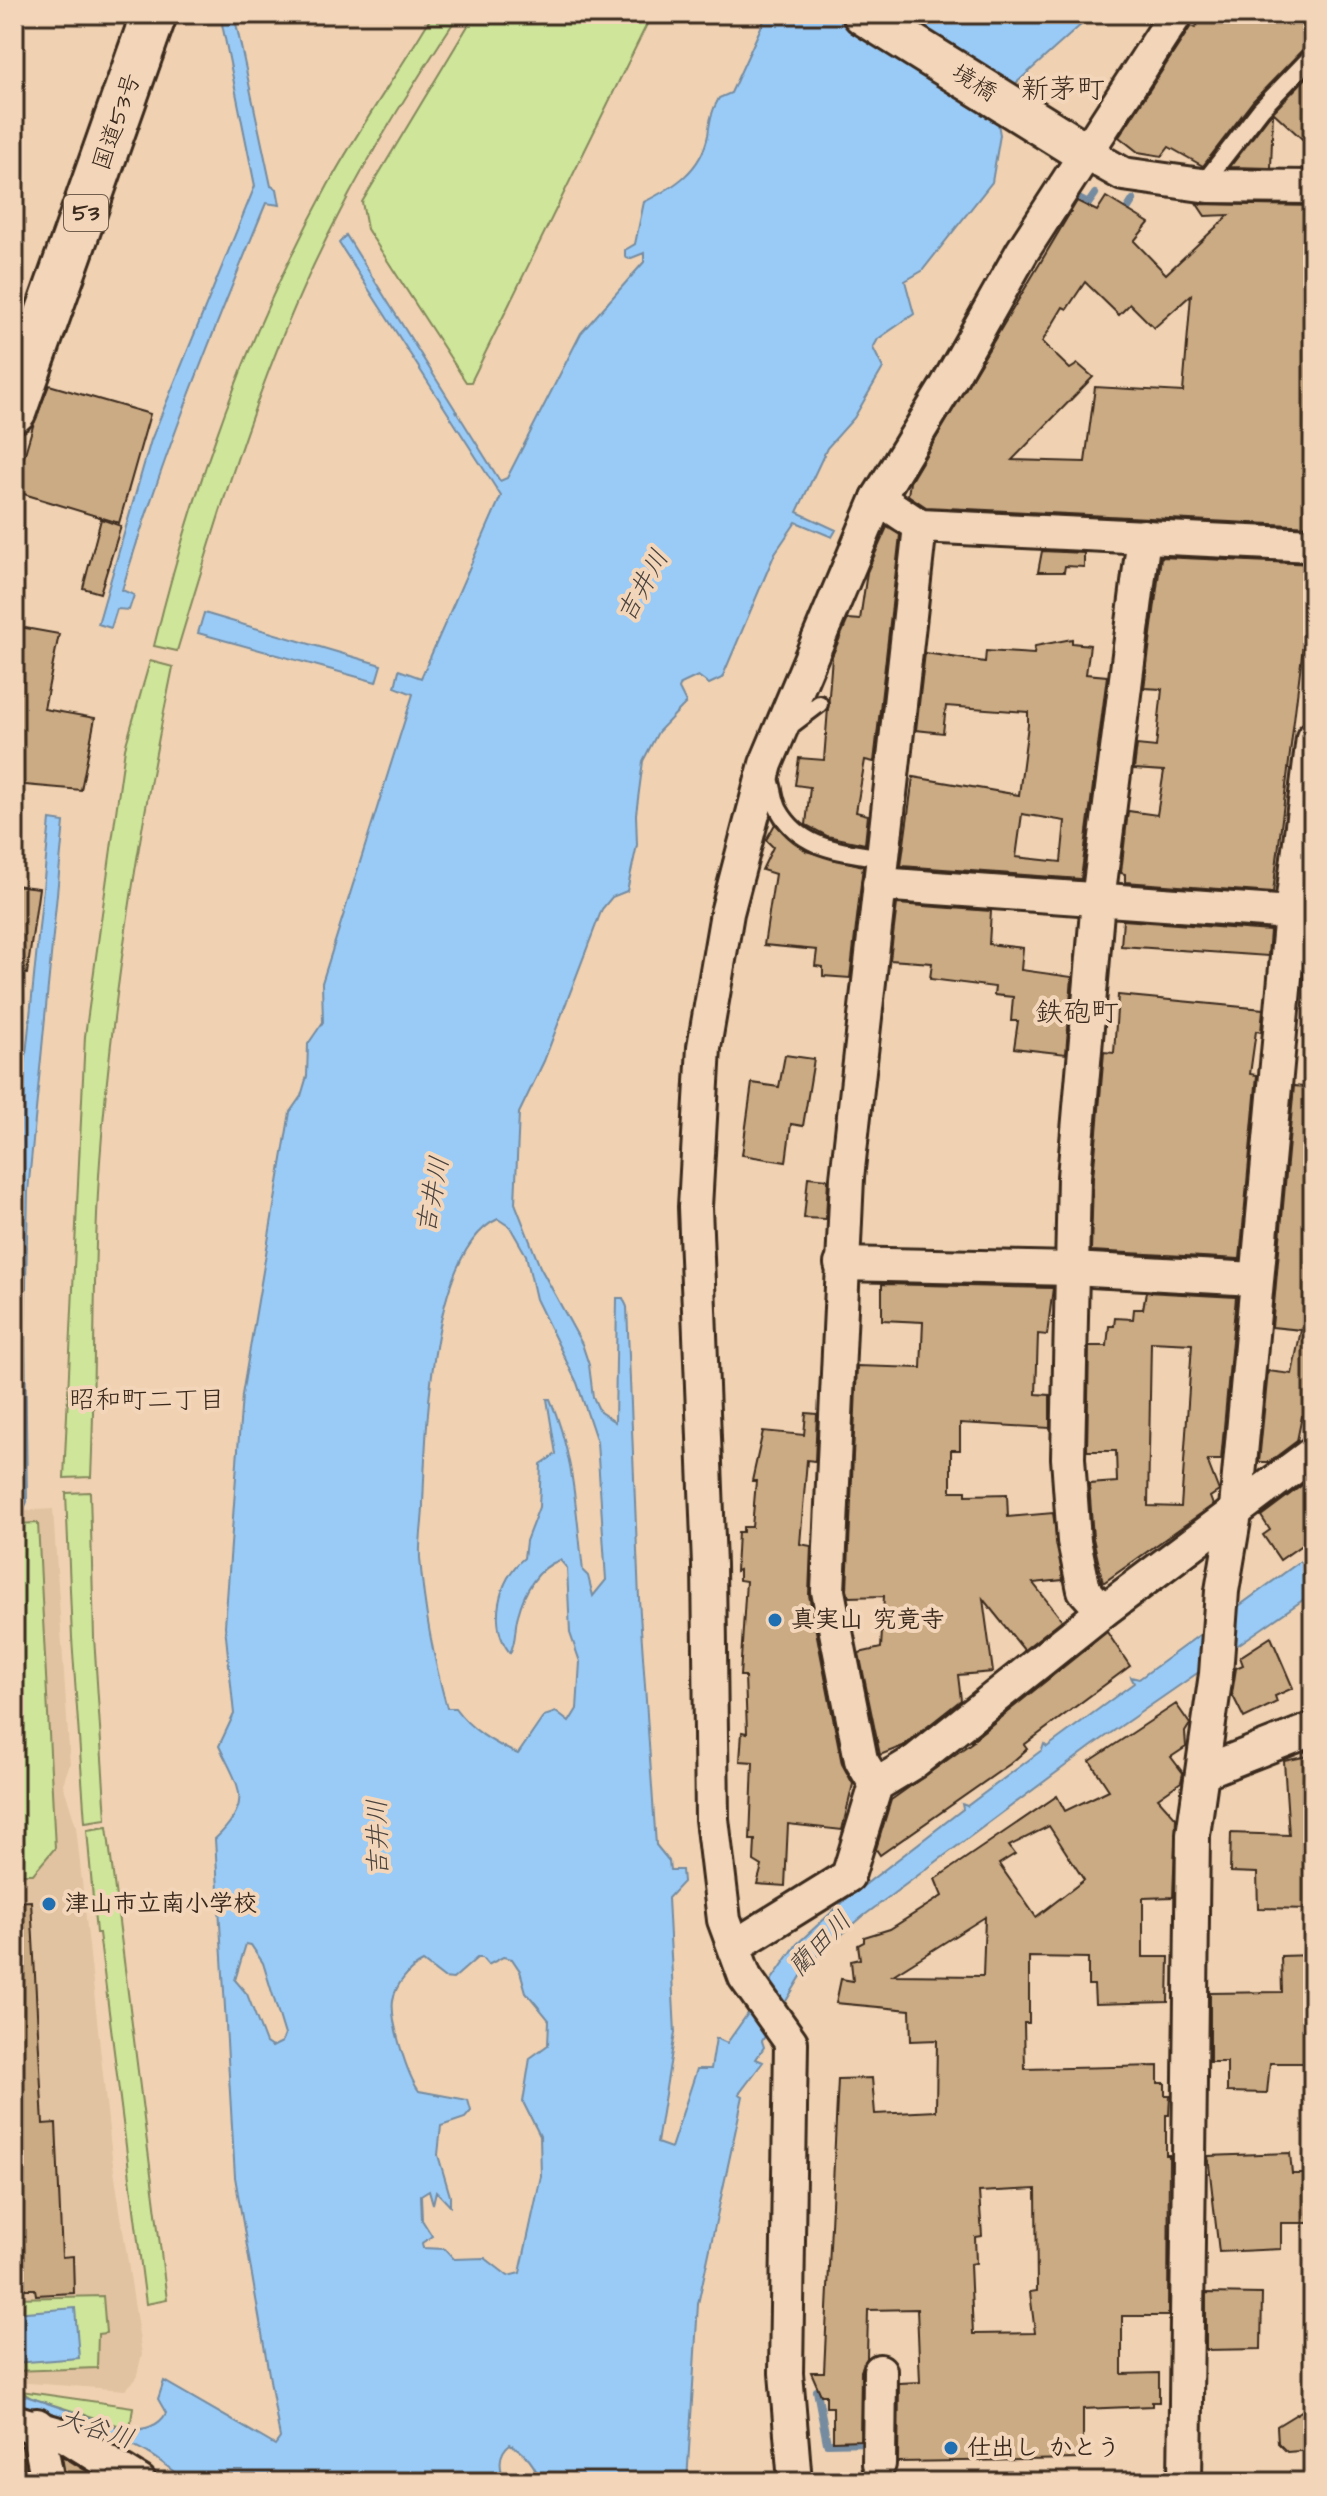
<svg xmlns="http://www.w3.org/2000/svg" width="1327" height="2496" font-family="'Architects Daughter','Klee One',sans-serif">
  <rect width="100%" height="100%" fill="#f0d2b2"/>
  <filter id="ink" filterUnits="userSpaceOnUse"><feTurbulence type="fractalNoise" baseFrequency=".0125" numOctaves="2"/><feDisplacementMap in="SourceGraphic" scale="16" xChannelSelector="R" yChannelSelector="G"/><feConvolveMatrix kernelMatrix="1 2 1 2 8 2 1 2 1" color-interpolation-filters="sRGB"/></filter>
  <g filter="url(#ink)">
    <path fill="#e2c3a1" d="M53 1509 70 1763 63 1784 76 1826 112 2157 142 2354 136 2379 125 2390 14 2382V1511Z"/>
    <g fill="#cee59a" stroke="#84885c" stroke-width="2">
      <path d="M433 14H459C417 78 375 144 340 212 267 350 222 502 177 651L154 646C193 486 249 329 328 185 360 126 399 72 433 14Z"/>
      <path d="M475 14H649V20L471 382H466L367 229 362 202Z"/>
      <path d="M150 661 173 667C139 831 112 994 100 1161 92 1266 96 1372 91 1477L64 1478 85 1036 125 748Z"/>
      <path d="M90 1492 94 1637 106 1819 85 1822 72 1638 66 1493Z"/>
      <path d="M38 1523 55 1848 33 1874H14V1524Z"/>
      <path d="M107 1827 167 2300 146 2304 99 1933H96L87 1830Z"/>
      <path d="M103 2296 106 2333 98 2334 97 2368 14 2371V2298Z"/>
      <path d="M21 2391 133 2407 130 2429 31 2398Z"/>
    </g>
    <g fill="#9acbf6" stroke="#748ba0" stroke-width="2" fill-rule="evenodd">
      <path d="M220 14H234L271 186 277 189 280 205 266 203C213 331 162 458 122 590L134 595 129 610 117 609 111 628 98 624 151 440 255 186Z"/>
      <path d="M767 14H1093L1015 84 998 123 1000 135 992 182 922 271 905 281 914 314 878 339 873 348 883 368 854 418 827 448 797 512 836 530 832 537 796 522 775 553 722 678 709 684 698 676 681 684 679 689 686 703 658 732 643 761 636 814 637 845 627 891 612 897 602 909 544 1061 519 1113 515 1203 540 1267 582 1344 589 1365 593 1397 600 1412 615 1422 617 1298H623L627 1307 639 1599 656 1845 669 1861 670 1870H682L683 1882 668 1898 675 2033 657 2143 671 2148 697 2069H711L716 2038 727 2043 797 1944 854 1892V1885L858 1890 963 1809 962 1804 967 1806 1042 1750 1044 1744 1047 1747 1134 1683 1131 1677 1139 1679 1313 1552V1593L1092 1746 862 1917 809 1963 762 2041 764 2047 756 2059 763 2062 739 2094 743 2096 698 2304 687 2482H538C539 2467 523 2451 510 2444 497 2454 500 2468 504 2482H190C175 2475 163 2461 148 2453 108 2430 59 2422 14 2412V2392L129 2431C144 2429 159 2427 166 2413L158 2399 164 2381 275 2445 280 2438 235 2177 215 1839C254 1802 239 1788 219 1746L234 1714 225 1626 242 1395 290 1112 301 1096 307 1076 308 1044 323 1022 322 983 413 694 395 687 399 670 421 678 501 496 339 243 346 235 500 481 507 478 581 333 644 262V253L629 259 625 257V250L635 244 644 202C674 187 701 171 708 135 710 120 711 112 719 98L731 93ZM498 1219 510 1227 526 1255 536 1299 577 1383 597 1442 606 1580 593 1596 588 1576 583 1571C576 1512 574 1454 550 1399H547L556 1454 541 1464 539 1507 526 1541 524 1558C498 1579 488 1626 510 1653 517 1640 514 1628 518 1615 524 1592 537 1568 560 1560L567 1568 570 1633 580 1662 577 1709 569 1722 556 1712 544 1716 518 1754C493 1743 471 1730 455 1708H447C434 1661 424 1608 420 1558 419 1540 423 1522 423 1504 426 1437 429 1250 498 1219ZM246 1944 251 1945 263 1963 285 2035 282 2042 272 2047 266 2043 247 1994 235 1980ZM503 1957 512 1959 520 1971 526 1992 549 2020 548 2045 530 2058 523 2102 540 2136 541 2176 520 2273 508 2276 485 2258 454 2259 445 2249 423 2248 422 2243 432 2236 422 2220 421 2195 429 2190 433 2204 436 2191 450 2206V2196L438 2155 441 2126 465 2118 471 2111 468 2100 419 2091C407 2075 390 2020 393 2000 396 1984 409 1969 423 1962L444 1978 453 1979 477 1958H482L488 1965Z"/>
      <path d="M204 613 381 665 376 682 198 633Z"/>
      <path d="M50 820 64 822 28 1192 25 1333 27 1502 24 1508H14V1225L21 1104Z"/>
      <path d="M75 2308 79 2358 14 2363V2313Z"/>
    </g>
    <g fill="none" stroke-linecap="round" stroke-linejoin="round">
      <g stroke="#748ba0" stroke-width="8">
        <path d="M1070 194 1088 204 1095 194"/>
        <path d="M1123 216 1133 200"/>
        <path d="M817 2391 827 2443 870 2442"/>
      </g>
    </g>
    <g fill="#cbab84" stroke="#3b2a1e" stroke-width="2" fill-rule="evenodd">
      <path d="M1205 14 1217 23 1223 14H1295L1305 29 1313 32V44L1305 47 1253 101 1203 166 1169 147 1162 156 1138 152 1119 137 1191 26 1195 28Z"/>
      <path d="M1313 71V149L1273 112 1271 168 1230 167 1269 116Z"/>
      <path d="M1106 197 1149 223 1134 241 1166 274 1229 215 1205 216 1197 204 1313 206V526L926 507 908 495 910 482 1077 201 1097 211ZM1085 282 1119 315 1130 304 1154 328 1191 295 1183 392 1095 387 1085 462 1012 460 1093 377 1078 364 1070 369 1042 342 1063 307 1067 309Z"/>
      <path d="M49 385 150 414 119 523 14 491 33 426Z"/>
      <path d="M101 519 121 526 100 593 83 588Z"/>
      <path d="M887 527 900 535 874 762 865 760 856 812 868 815 865 844 827 836 806 825 810 787 795 785 799 758 824 760 832 656 848 619 860 620 867 572Z"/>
      <path d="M1042 551 1084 553V567L1065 566 1064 572H1038Z"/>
      <path d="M1161 557 1313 564 1273 893 1125 882V874L1121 873 1128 811 1157 815 1164 771 1134 769 1137 745 1156 747 1162 689 1144 688Z"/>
      <path d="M14 626 59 634 44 709 95 718 81 790 14 784Z"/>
      <path d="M1072 639V643L1090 645 1086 674 1107 676 1081 879 901 866 913 777 1019 795 1028 725V712L946 706 943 733 916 730 925 653 985 662 986 651 1034 654 1035 646ZM1022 814 1065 821 1061 862 1016 857Z"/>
      <path d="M775 824 806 851 863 866 850 978 823 976V967L815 966 817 950 764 945 775 874 762 870 773 847 766 840Z"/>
      <path d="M14 885 39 888 27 974 14 973Z"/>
      <path d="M897 904 991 911 989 944 1023 948 1021 970 1072 977 1066 1054 1014 1048 1018 1021H1011L1013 997 994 995 995 987 930 979 932 963 890 960Z"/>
      <path d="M1123 920 1270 931 1268 956 1121 946Z"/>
      <path d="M1309 929H1313V960H1306Z"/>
      <path d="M1118 995 1263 1009 1261 1032 1256 1031 1250 1074 1257 1075 1240 1259 1091 1251 1093 1178 1104 1052 1114 1053Z"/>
      <path d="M785 1055 814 1059 803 1126 791 1124 786 1162 742 1155 752 1083 779 1087Z"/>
      <path d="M1294 1086 1313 1088 1311 1416H1302L1297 1441 1269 1462H1259L1268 1371 1292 1374 1301 1330 1272 1327Z"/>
      <path d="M808 1177 828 1179 826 1219 804 1218Z"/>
      <path d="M882 1284 1053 1288 1047 1335 1038 1334 1036 1394 1050 1395V1428L960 1423V1450H951V1491H966V1495L1007 1494 1008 1517 1053 1513 1063 1580 1033 1583 1062 1620 1024 1650 983 1599 993 1672 958 1675 961 1700 903 1746 880 1755 859 1653 881 1648 884 1596 849 1597 847 1590 857 1366 921 1368 923 1322 882 1320Z"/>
      <path d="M1146 1292 1236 1297 1221 1460H1207L1219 1491 1210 1497 1213 1505 1103 1583 1093 1538 1089 1484 1117 1482 1116 1451H1087L1089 1346H1107L1109 1326H1114L1115 1318 1133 1319 1134 1309H1143ZM1151 1342 1192 1344 1181 1507 1148 1506Z"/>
      <path d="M806 1413 817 1414 815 1461 807 1460 800 1544 811 1546 809 1595 842 1764 853 1784 842 1830 788 1824 785 1886 757 1884 762 1866 754 1861 755 1840H750L753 1762 740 1761 742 1732 747 1733 745 1676H740L746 1581 739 1580V1570L736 1571 738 1532H743V1527H752L756 1481H752L763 1431 804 1435Z"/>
      <path d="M1313 1477V1537L1280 1560 1263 1535 1270 1530 1261 1516Z"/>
      <path d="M1107 1632 1130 1666 1024 1745 1027 1749 1010 1764 880 1855 876 1849 891 1800 974 1741 970 1742Z"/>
      <path d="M1271 1637 1293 1688 1275 1696 1277 1702 1244 1718 1232 1694 1236 1668 1243 1665 1240 1657Z"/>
      <path d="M1176 1704 1190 1724 1185 1732 1186 1747 1171 1757 1183 1773 1181 1782 1158 1798 1176 1818 1173 1897 1143 1898V1957H1169L1168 2002 1095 2004 1094 1985H1088V1958L1029 1957V2023H1024L1025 2069 1158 2066V2083H1165V2095H1170L1169 2115H1166V2155H1169L1168 2316H1122V2374L1159 2373V2402H1152V2406L1083 2409V2459L898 2462 899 2383 920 2382 917 2309 868 2310 867 2358 861 2371 860 2440 833 2441V2407H826V2395H821L811 2372H824L838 2079 872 2078 875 2114 936 2111 937 2040 911 2041 910 2010 836 2003 841 1979 853 1981 851 1961 860 1959 858 1945 864 1942V1937L890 1929 942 1896 935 1879 1057 1796 1065 1811 1109 1790 1090 1761ZM1049 1826 1084 1880 1036 1917 999 1864 1015 1854 1009 1846ZM985 1917 983 1976 893 1975ZM1036 2189 1037 2291 1030 2292 1035 2333 973 2334 970 2264 976 2263 975 2237 982 2236 979 2192Z"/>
      <path d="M1313 1755V1784H1307L1308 1839H1313V1909L1258 1908 1257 1873 1230 1872 1231 1833 1289 1835 1284 1761Z"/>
      <path d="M31 1901 43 2124 56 2123 62 2257 73 2256 74 2293 36 2295 35 2289H14V1902Z"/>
      <path d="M1313 1955 1310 2063H1270L1267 2093 1227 2092V2062H1210V1993L1282 1992 1281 1956Z"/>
      <path d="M1290 2153 1292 2174H1313L1310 2223H1281V2249L1219 2252 1208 2156Z"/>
      <path d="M1206 2293 1262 2294 1261 2349 1206 2350Z"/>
      <path d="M1313 2404V2450L1287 2452 1278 2443 1277 2426Z"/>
      <path d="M14 2446H22L29 2482H14Z"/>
      <path d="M62 2456 104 2482H66Z"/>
    </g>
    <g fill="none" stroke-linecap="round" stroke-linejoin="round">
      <g stroke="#3b2a1e" stroke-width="22">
        <g id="service">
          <path d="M1306 14 1313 21"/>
          <path d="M1202 185 1261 109 1313 55"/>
          <path d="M784 725 790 726 819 704"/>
          <path d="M768 775C774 785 773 799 779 810 801 850 842 851 882 858"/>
        </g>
      </g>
      <g stroke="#3b2a1e" stroke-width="38">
        <g id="minor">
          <path d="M1084 152 1123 174 1209 186 1313 187"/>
          <path d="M878 498 920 526 1313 545"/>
          <path d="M879 884 1291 913"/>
          <path d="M841 1264 1072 1269 1255 1279"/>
          <path d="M1103 1611 1084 1590 1074 1541 1068 1458 1074 1177 1098 900 1144 536"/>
          <path d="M1203 1772 1313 1729"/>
          <path d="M876 1785 861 1760 828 1591 847 1178 920 526"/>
          <path d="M735 1946 848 1876 876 1785 914 1762 1103 1611 1313 1453"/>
          <path d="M14 2421 66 2436 140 2482"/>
          <path d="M37 2425 48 2482"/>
          <path d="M879 2464 880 2371"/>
          <path d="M795 2482 786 2373 791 2042 745 1977 724 1920 712 1819 709 1565 695 1207 704 1047 727 913 766 764 878 498 946 387 1022 252 1176 14"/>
          <path d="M1185 2482 1193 1835 1216 1674 1222 1591 1236 1508 1291 913 1313 738"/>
        </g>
      </g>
      <g stroke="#3b2a1e" stroke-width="46">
        <path id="tertiary" d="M863 14 1084 152"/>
      </g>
      <g stroke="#3b2a1e" stroke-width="50">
        <path id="trunk" d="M14 410 154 14"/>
      </g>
      <use href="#service" stroke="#f3d6b9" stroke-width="16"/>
      <use href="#minor" stroke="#f3d6b9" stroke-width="32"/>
      <use href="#tertiary" stroke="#f3d6b9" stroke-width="40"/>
      <use href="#trunk" stroke="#f3d6b9" stroke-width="44"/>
    </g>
  </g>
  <g fill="#1f6fb2" stroke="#f3d6b9" stroke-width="3">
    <circle cx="775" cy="1620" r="8"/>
    <circle cx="49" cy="1904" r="8"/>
    <circle cx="951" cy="2448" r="8"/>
  </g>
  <g text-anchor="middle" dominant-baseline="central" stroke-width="8" stroke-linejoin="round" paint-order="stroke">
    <rect fill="#f3d6b9" stroke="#725e4c" stroke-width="2" x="64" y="195" width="44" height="36" rx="6"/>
    <g font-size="22" font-weight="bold" fill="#3b2a1e">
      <text x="86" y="213">53</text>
    </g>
    <g font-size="24" fill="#3b2a1e" stroke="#f3d6b9">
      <text transform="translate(974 83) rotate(32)">境橋</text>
      <text transform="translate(117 122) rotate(-71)">国道53号</text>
    </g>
    <g font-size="24" font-weight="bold" fill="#3b2a1e" stroke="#f3d6b9" text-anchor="start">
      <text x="791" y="1620">真実山 究竟寺</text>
      <text x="65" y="1904">津山市立南小学校</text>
      <text x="967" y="2448">仕出し かとう</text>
    </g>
    <g font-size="26" font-style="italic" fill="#49423e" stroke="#f3d6b9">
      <text transform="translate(643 586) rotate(-61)">吉井川</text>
      <text transform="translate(433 1195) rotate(-79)">吉井川</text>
      <text transform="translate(378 1838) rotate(-91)">吉井川</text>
      <text transform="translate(820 1944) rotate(-46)">藺田川</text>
      <text transform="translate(96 2429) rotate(17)">大谷川</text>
    </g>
    <g font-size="26" fill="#3b2a1e" stroke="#f3d6b9">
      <text x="147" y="1400">昭和町二丁目</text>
    </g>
    <g font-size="28" fill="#3b2a1e" stroke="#f3d6b9">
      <text x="1063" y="89">新茅町</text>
      <text x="1077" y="1012">鉄砲町</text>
    </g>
  </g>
  <rect width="1327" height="2496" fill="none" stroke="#f3d6b9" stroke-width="48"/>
  <rect x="24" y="24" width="1279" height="2448" fill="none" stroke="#3b2a1e" stroke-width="3" filter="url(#ink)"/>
</svg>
